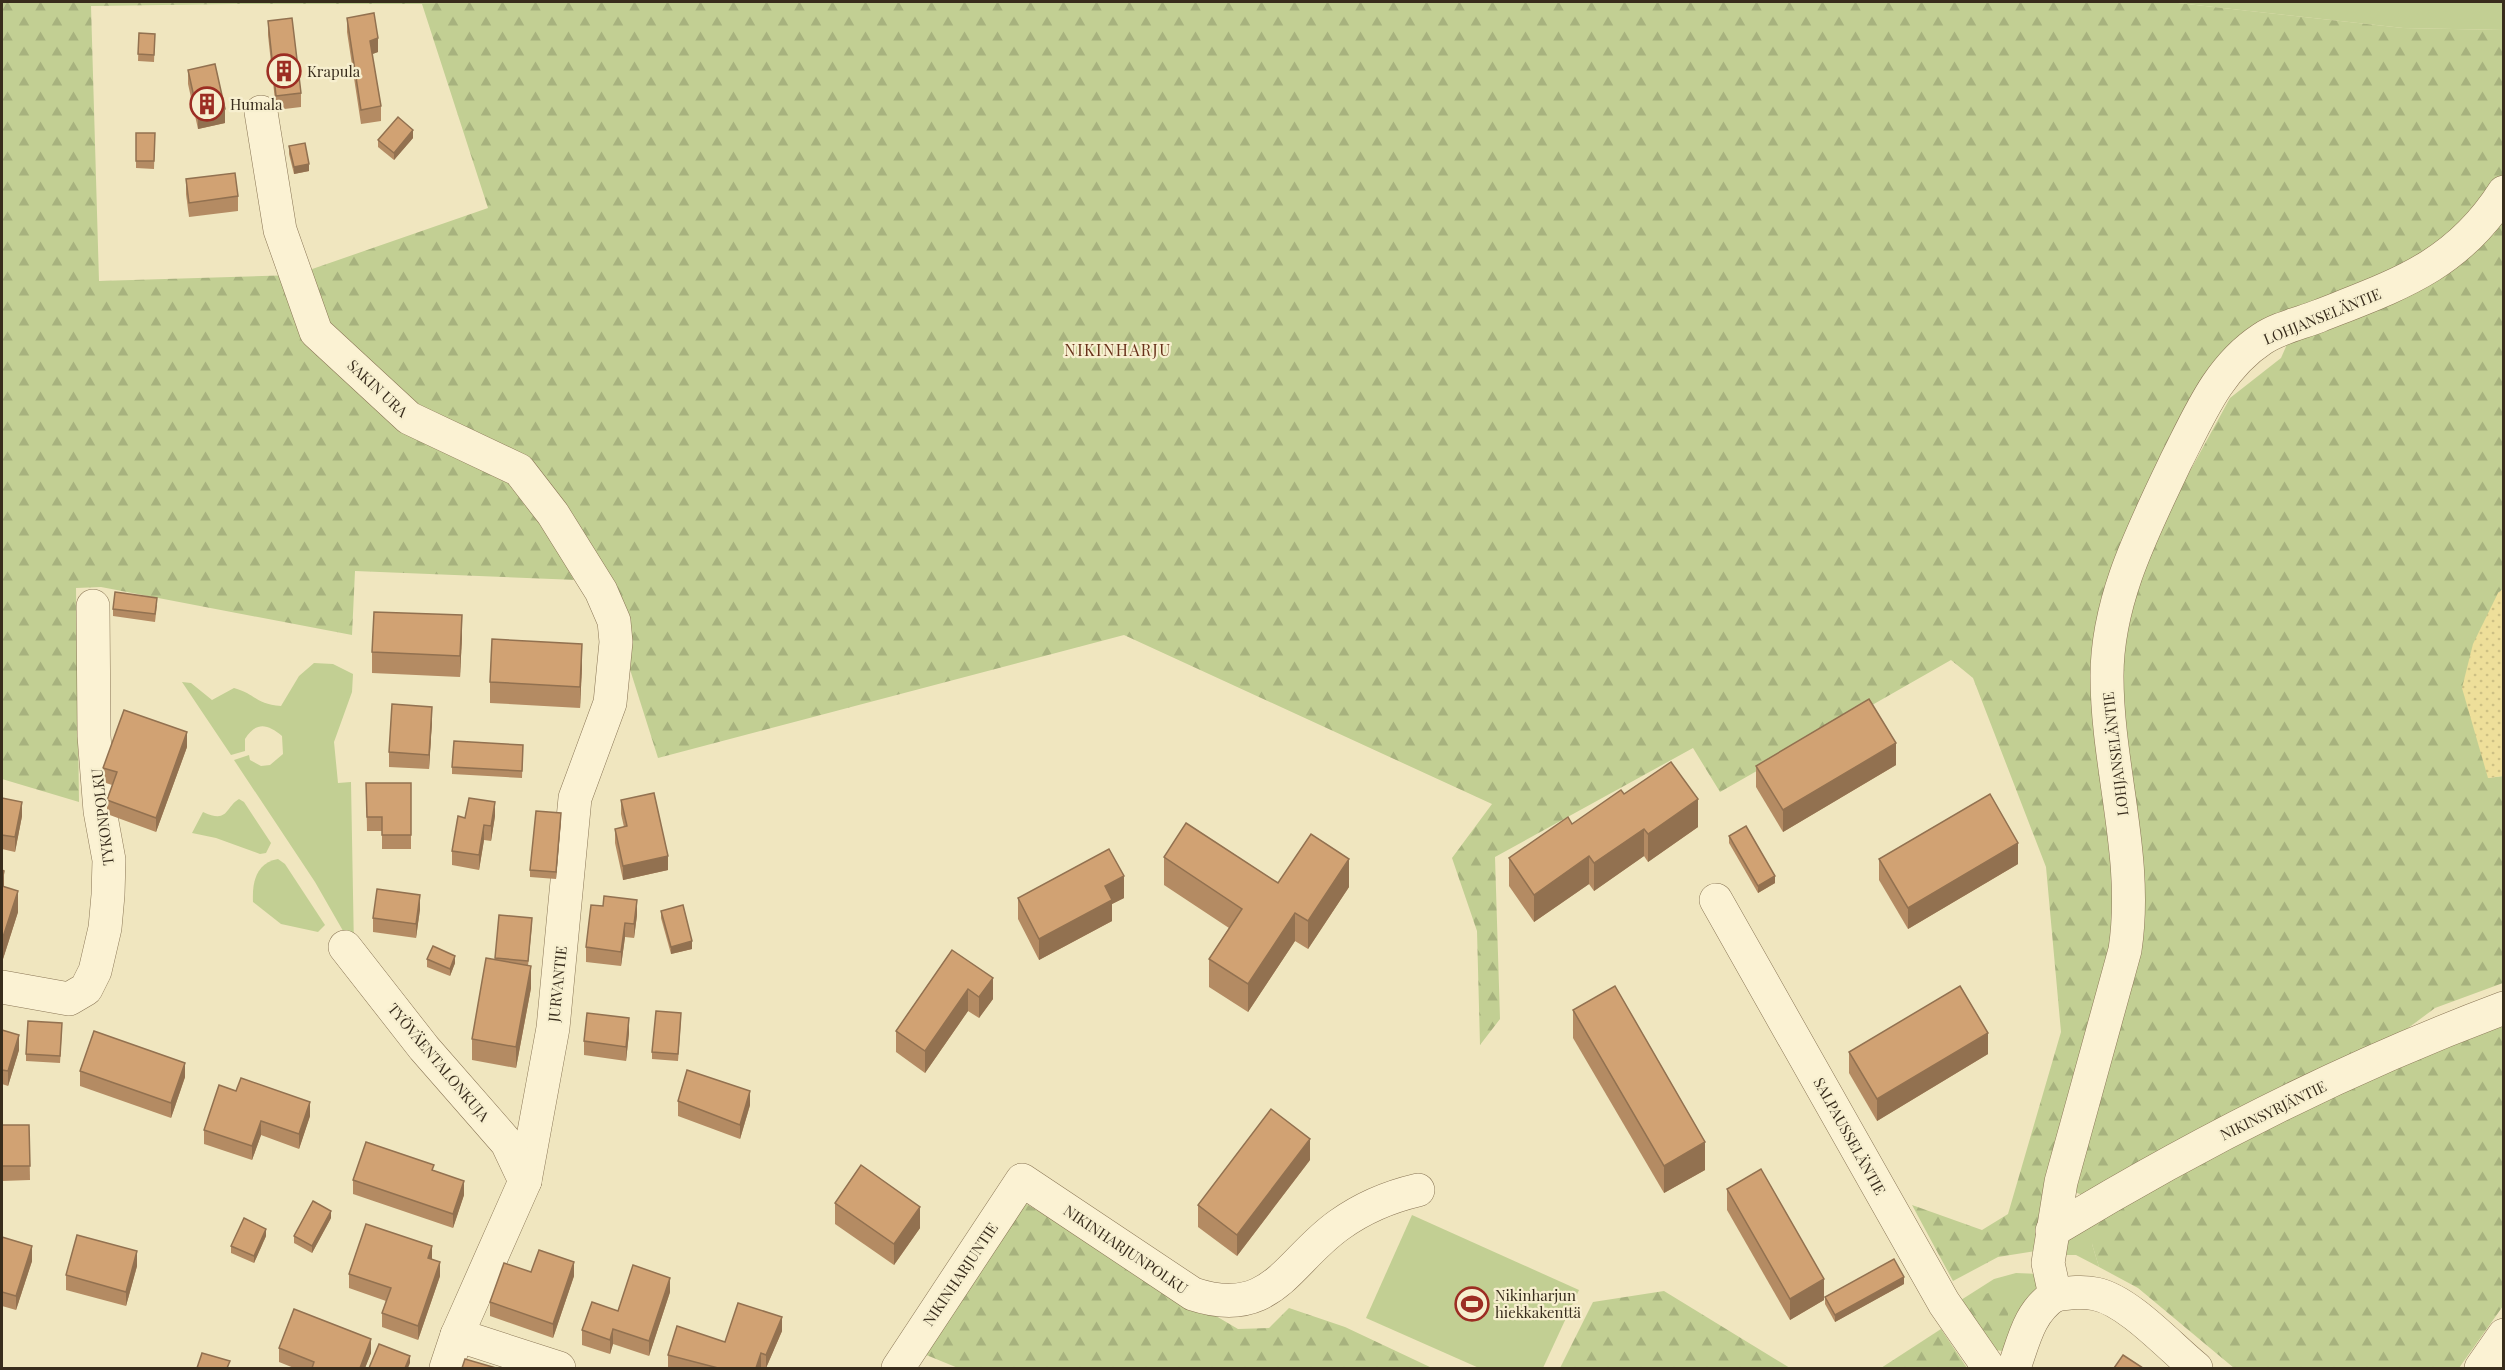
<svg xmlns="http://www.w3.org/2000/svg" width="2505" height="1370" font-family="'Playfair Display',serif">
  <defs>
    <pattern id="forest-firs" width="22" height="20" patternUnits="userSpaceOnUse" patternTransform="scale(1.5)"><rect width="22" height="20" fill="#c2cf93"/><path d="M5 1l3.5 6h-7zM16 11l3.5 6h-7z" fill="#a7b27e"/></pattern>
    <pattern id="sand-dots" width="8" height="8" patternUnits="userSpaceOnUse" patternTransform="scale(1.5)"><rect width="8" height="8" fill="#eedf9a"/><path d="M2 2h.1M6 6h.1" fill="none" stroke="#cdc084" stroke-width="1.8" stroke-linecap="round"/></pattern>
  </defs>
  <rect width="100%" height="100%" fill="#f0e6bf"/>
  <g fill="#c2cf93">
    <path d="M2169 2H2494L2503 3V30L2403 28Z"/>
    <path d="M314 663 333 664 353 674 352 692 334 742 338 783 351 782 354 950 315 882 234 760 249 755 250 760 261 766 270 765 283 754 282 736C268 724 256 721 245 739V751L231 755 182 682 191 683 212 700 234 688C256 694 255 704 281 706L299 676Z"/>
    <path d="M239 799 244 802 271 843 266 853 260 854 216 838 192 833 203 812C229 824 225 807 239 799Z"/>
    <path d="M278 859 285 864 325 925 318 932 281 924 253 902C252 882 256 863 278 859Z"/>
    <path d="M2118 1203 2092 1244 2099 1267 2076 1255H2061L2071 1235Z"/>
    <path d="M1412 1215 1579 1290 1543 1368H1479L1366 1318Z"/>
    <path d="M2016 1273 2039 1274V1289L2009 1347 2002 1351 1991 1349 1961 1300 1994 1279Z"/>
  </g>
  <g fill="url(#forest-firs)" fill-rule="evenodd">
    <path d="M2 2H2169L2403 28 2503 30V174L2439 248 2258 332 2119 561 2112 827 2115 934 2035 1251 1998 1257 1953 1281 1912 1205 1982 1230 2008 1214 2061 1032 2046 867 1973 678 1951 660 1720 792 1693 748 1495 857 1500 1019 1480 1045 1477 931 1452 858 1492 804 1124 635 658 758 602 581 355 571 352 635 101 587 76 588 79 802 2 779ZM234 4H422L488 208 295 275 99 281 91 6Z"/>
    <path d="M2503 210V589L2498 593 2488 778 2503 776V983L2435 1008 2392 1040 2086 1196 2077 1193 2071 1183 2128 976 2116 670 2139 564 2230 398 2281 358 2291 335Z"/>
    <path d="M2503 1017V1306L2459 1368H2234L2138 1288 2099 1267 2092 1244 2093 1230 2118 1203 2177 1169Z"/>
    <path d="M1023 1202 1238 1329 1269 1328 1289 1308 1345 1327 1432 1368H958L919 1352Z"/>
    <path d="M1664 1291 1790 1368H1560L1593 1302Z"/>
    <path d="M1994 1291C2010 1302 2009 1312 2007 1330L1993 1336 1979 1327 1969 1310 1980 1296Z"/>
    <path d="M1941 1329 1967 1368H1881Z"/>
  </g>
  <path fill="url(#sand-dots)" d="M2503 589V776L2488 778 2462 688 2473 644 2498 593Z"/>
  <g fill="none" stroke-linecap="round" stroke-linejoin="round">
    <g stroke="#8a7656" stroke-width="34">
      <g id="minor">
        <path d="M261 112 280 230 316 332 409 418 519 470 553 514 601 591 614 621 616 642 610 703 575 798 553 1028 525 1181 457 1335 446 1368"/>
        <path d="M1716 900 1944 1303 1989 1368"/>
        <path d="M345 947 424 1048 507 1143 525 1181"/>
        <path d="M2 987 69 999 86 989 95 971 105 928 108 895 109 860 100 811 94 736 93 606"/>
        <path d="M2052 1231C2195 1144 2346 1067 2504 1008"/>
        <path d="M2055 1295C2069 1293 2082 1291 2096 1294 2129 1301 2170 1347 2196 1368"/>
        <path d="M457 1335 559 1368"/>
        <path d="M898 1368 1022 1180 1193 1294C1272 1320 1287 1262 1339 1225 1364 1207 1388 1197 1418 1190"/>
        <path d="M2014 1368C2024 1340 2029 1312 2055 1295L2048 1263 2061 1182 2125 950C2139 857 2107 768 2107 676 2107 599 2144 529 2176 461 2199 416 2218 368 2262 339 2278 328 2301 323 2319 316 2397 285 2456 267 2504 192"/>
        <path d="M2481 1368 2504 1335"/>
      </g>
    </g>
    <use href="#minor" stroke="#fbf2d3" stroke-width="33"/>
  </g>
  <g fill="#b48b63">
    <path d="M347 18 378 52 372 54 381 106V121L361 124 347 32Z"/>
    <path d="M268 21 301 93V107L276 110 268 35Z"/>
    <path d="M139 33 155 34 154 62 138 61Z"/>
    <path d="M188 70 225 123 198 129 188 84Z"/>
    <path d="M136 133H155L154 169 136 168Z"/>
    <path d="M413 138 394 160 378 147V140Z"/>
    <path d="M289 146 309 171 294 174 289 154Z"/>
    <path d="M186 179 238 196V211L189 217 186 194Z"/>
    <path d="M157 605 155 622 113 616V609Z"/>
    <path d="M462 636 460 677 372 673V652Z"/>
    <path d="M582 666 580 708 490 703V682Z"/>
    <path d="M432 721 429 769 389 767V752Z"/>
    <path d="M523 745 522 778 452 774V767Z"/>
    <path d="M187 747 156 832 107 814V800L112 785 103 782V768Z"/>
    <path d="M1896 765 1783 832 1756 787V766Z"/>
    <path d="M366 783H411V849H382V831H367Z"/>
    <path d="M1624 794 1698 827 1648 862 1644 856 1594 891 1589 884 1534 922 1509 886V858L1572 824Z"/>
    <path d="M2 798 22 816 15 852 2 849Z"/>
    <path d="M621 800 668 870 623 880 615 843V829L624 827 621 814Z"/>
    <path d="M495 816 491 841 484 840 479 870 452 865V851L465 818Z"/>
    <path d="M561 820 556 879 530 877V870Z"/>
    <path d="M1729 836 1775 883 1758 893 1729 843Z"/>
    <path d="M1164 857 1278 883 1349 887 1308 949 1295 941 1248 1012 1209 987V959L1229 928 1164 885Z"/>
    <path d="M1879 859 2018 864 1908 929 1879 880Z"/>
    <path d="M2 870 4 887 18 912 3 959 2 958Z"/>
    <path d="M1018 898H1124L1112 904V921L1039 960 1018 919Z"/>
    <path d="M420 909 416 938 373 932V918Z"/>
    <path d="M661 911 692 949 671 954 661 918Z"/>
    <path d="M499 915 532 925 528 966 531 988 516 1068 472 1060V1039L495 960Z"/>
    <path d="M637 915 634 938 625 937 621 966 586 962V947Z"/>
    <path d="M952 950 993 999 979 1018 968 1011 925 1073 896 1052V1031Z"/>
    <path d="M427 959 455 963 450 976 427 967Z"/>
    <path d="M1573 1010 1705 1170 1664 1193 1573 1038Z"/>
    <path d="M681 1020 678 1061 652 1059V1052Z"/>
    <path d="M2 1030 19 1050 8 1086 2 1084Z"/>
    <path d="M62 1030 60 1063 26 1061V1054Z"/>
    <path d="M629 1033 626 1061 584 1055V1041Z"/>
    <path d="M1849 1052 1988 1054 1877 1121 1849 1073Z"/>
    <path d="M80 1071 185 1077 171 1118 80 1086Z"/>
    <path d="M219 1085 310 1116 299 1149 261 1135 252 1160 204 1144V1130Z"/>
    <path d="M678 1101 750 1105 740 1139 678 1116Z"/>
    <path d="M2 1125H29L30 1180 2 1181Z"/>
    <path d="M1310 1160 1237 1256 1198 1227V1205Z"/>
    <path d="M434 1171 464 1195 453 1228 353 1194V1180Z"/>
    <path d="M1727 1189 1824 1300 1790 1320 1727 1210Z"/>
    <path d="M835 1203 920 1228 894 1265 835 1224Z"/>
    <path d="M331 1218 312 1253 294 1243V1236Z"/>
    <path d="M266 1236 254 1263 231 1253V1246Z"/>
    <path d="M2 1237 32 1261 16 1310 2 1306Z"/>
    <path d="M432 1260 440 1276 418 1340 382 1327V1313L386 1301 349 1288V1274Z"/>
    <path d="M137 1266 126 1306 66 1290V1275Z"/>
    <path d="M531 1272 574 1276 553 1338 490 1316V1302Z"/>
    <path d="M1904 1284 1835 1322 1825 1304V1297Z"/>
    <path d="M670 1292 649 1356 613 1344 610 1354 582 1345V1330L618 1311Z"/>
    <path d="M782 1331 766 1368H668V1355L725 1342Z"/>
    <path d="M279 1348 371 1353 365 1368H294L279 1362Z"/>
  </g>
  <g fill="#927150">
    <path d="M378 38V52L370 55V41Z"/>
    <path d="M225 109V123L198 129V115Z"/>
    <path d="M413 130V138L394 160V153Z"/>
    <path d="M309 164V171L294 174V167Z"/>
    <path d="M462 615V636L460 677V656Z"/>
    <path d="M582 644V666L580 708V687Z"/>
    <path d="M432 707V721L429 769V755Z"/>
    <path d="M187 732V747L156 832V818Z"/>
    <path d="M1896 743V765L1783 832V810Z"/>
    <path d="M1698 799V827L1648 862V834Z"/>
    <path d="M22 802V816L15 852V837Z"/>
    <path d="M495 802V816L491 841V826Z"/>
    <path d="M561 813V820L556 879V872Z"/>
    <path d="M484 825V840L479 870V855Z"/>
    <path d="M1644 829V856L1594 891V863Z"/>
    <path d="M2018 843V864L1908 929V908Z"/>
    <path d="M668 856V870L623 880V866Z"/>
    <path d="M1589 856V884L1534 922V895Z"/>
    <path d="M1349 859V887L1308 949V921Z"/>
    <path d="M4 871V893L2 902V881Z"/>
    <path d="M1124 876V898L1112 904V921L1039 960V939L1105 886Z"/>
    <path d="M1775 876V883L1758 893V886Z"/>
    <path d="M18 891V912L3 959V937Z"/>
    <path d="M420 895V909L416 938V924Z"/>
    <path d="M637 900V915L634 938V924Z"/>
    <path d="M1295 913V941L1248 1012V984Z"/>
    <path d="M625 923V937L621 966V952Z"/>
    <path d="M692 941V949L671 954V947Z"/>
    <path d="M455 956V963L450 976V969Z"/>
    <path d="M531 966V988L516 1068V1047Z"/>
    <path d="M993 978V999L979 1018V997Z"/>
    <path d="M968 989V1011L925 1073V1051Z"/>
    <path d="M629 1018V1033L626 1061V1047Z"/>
    <path d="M1988 1033V1054L1877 1121V1099Z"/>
    <path d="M19 1035V1050L8 1086V1071Z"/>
    <path d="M185 1063V1077L171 1118V1103Z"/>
    <path d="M750 1091V1105L740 1139V1125Z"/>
    <path d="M310 1102V1116L299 1149V1134Z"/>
    <path d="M261 1121V1135L252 1160V1146Z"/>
    <path d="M1310 1139V1160L1237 1256V1235Z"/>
    <path d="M1705 1142V1170L1664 1193V1166Z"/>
    <path d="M464 1181V1195L453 1228V1214Z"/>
    <path d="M920 1207V1228L894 1265V1244Z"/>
    <path d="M331 1211V1218L312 1253V1246Z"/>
    <path d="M266 1229V1236L254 1263V1256Z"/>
    <path d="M32 1246V1261L16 1310V1296Z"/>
    <path d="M432 1246V1261L428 1258Z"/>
    <path d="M137 1251V1266L126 1306V1292Z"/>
    <path d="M440 1262V1276L418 1340V1326Z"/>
    <path d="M574 1262V1276L553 1338V1324Z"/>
    <path d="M1904 1277V1284L1835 1322V1315Z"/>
    <path d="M670 1278V1292L649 1356V1341Z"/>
    <path d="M1824 1279V1300L1790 1320V1299Z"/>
    <path d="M782 1317V1331L766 1368V1355Z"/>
    <path d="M613 1329V1344L610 1354V1340Z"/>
    <path d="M371 1339V1353L365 1368H360Z"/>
    <path d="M761 1353V1368H756Z"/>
    <path d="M410 1356V1363L408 1368H405Z"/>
  </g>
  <g fill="#d1a273" stroke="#927150" stroke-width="1.5">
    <path d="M374 13 378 38 370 41 381 106 361 110 347 18Z"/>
    <path d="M292 18 301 93 276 96 268 21Z"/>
    <path d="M139 33 155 34 154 55 138 54Z"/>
    <path d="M215 64 225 109 198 115 188 70Z"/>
    <path d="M398 117 413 130 394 153 378 140Z"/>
    <path d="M136 133H155L154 161H136Z"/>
    <path d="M305 143 309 164 294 167 289 146Z"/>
    <path d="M235 173 238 196 189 203 186 179Z"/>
    <path d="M115 592 157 598 155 614 113 609Z"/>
    <path d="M374 612 462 615 460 656 372 652Z"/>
    <path d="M492 639 582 644 580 687 490 682Z"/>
    <path d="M1869 699 1896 743 1783 810 1756 766Z"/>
    <path d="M392 704 432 707 429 755 389 752Z"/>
    <path d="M124 710 187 732 156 818 107 800 117 772 103 768Z"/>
    <path d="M454 741 523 745 522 771 452 767Z"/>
    <path d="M1671 762 1698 799 1648 834 1644 829 1594 863 1589 856 1534 895 1509 858 1568 817 1572 824 1621 790 1624 794Z"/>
    <path d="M366 783H411V835H382V817H367Z"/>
    <path d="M654 793 668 856 623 866 615 829 627 826 621 800Z"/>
    <path d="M1990 794 2018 843 1908 908 1879 859Z"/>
    <path d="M2 798 22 802 15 837 2 835Z"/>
    <path d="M469 798 495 802 491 826 484 825 479 855 452 851 458 816 465 818Z"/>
    <path d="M536 811 561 813 556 872 530 870Z"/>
    <path d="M1186 823 1278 883 1311 834 1349 859 1308 921 1295 913 1248 984 1209 959 1242 909 1164 857Z"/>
    <path d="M1746 826 1775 876 1758 886 1729 836Z"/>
    <path d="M1109 849 1124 876 1105 886 1112 900 1039 939 1018 898Z"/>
    <path d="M2 870 4 871 2 881Z"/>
    <path d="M2 886 18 891 3 937H2Z"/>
    <path d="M377 889 420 895 416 924 373 918Z"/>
    <path d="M604 896 637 900 634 924 625 923 621 952 586 947 591 905 603 906Z"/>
    <path d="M683 905 692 941 671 947 661 911Z"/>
    <path d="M499 915 532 918 528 961 495 958Z"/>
    <path d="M433 946 455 956 450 969 427 959Z"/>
    <path d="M952 950 993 978 979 997 968 989 925 1051 896 1031Z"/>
    <path d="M486 958 531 966 516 1047 472 1039Z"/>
    <path d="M1615 986 1705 1142 1664 1166 1573 1010Z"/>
    <path d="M1960 986 1988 1033 1877 1099 1849 1052Z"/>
    <path d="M656 1011 681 1013 678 1054 652 1052Z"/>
    <path d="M587 1013 629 1018 626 1047 584 1041Z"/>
    <path d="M28 1021 62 1023 60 1056 26 1054Z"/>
    <path d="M2 1030 19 1035 8 1071 2 1070Z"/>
    <path d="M94 1031 185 1063 171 1103 80 1071Z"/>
    <path d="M687 1070 750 1091 740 1125 678 1101Z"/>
    <path d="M241 1078 310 1102 299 1134 261 1121 252 1146 204 1130 219 1085 236 1091Z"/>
    <path d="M1271 1109 1310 1139 1237 1235 1198 1205Z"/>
    <path d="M2 1125H29L30 1166H2Z"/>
    <path d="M366 1142 434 1165 432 1170 464 1181 453 1214 353 1180Z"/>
    <path d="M861 1165 920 1207 894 1244 835 1203Z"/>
    <path d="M1761 1169 1824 1279 1790 1299 1727 1189Z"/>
    <path d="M313 1201 331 1211 312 1246 294 1236Z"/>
    <path d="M244 1218 266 1229 254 1256 231 1246Z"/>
    <path d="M366 1224 432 1246 428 1258 440 1262 418 1326 382 1313 391 1288 349 1274Z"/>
    <path d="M77 1235 137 1251 126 1292 66 1275Z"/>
    <path d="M2 1237 32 1246 16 1296 2 1292Z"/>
    <path d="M539 1250 574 1262 553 1324 490 1302 504 1263 531 1272Z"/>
    <path d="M1894 1259 1904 1277 1835 1315 1825 1297Z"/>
    <path d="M633 1265 670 1278 649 1341 613 1329 610 1340 582 1330 592 1302 618 1311Z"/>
    <path d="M738 1303 782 1317 766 1355 761 1353 756 1368H718L668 1355 677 1326 725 1342Z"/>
    <path d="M294 1309 371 1339 360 1368H312L314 1362 279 1348Z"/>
    <path d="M379 1344 410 1356 405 1368H369Z"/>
    <path d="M202 1353 230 1361 227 1368H197Z"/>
    <path d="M2123 1355 2143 1368H2114Z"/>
    <path d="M465 1359 496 1368H462Z"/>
  </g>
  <defs>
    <g id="building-ring" transform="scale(1.725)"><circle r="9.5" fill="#f7efcf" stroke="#9c2d23" stroke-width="1.5"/><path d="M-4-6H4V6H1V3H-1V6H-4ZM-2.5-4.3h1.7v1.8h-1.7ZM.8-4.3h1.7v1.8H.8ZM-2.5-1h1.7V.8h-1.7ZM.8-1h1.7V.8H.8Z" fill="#9c2d23"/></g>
    <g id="stadium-ring" transform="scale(1.725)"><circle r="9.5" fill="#f7efcf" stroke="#9c2d23" stroke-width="1.5"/><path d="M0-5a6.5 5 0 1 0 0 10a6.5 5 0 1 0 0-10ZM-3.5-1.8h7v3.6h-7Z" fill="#9c2d23"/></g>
  </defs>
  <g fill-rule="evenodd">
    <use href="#building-ring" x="284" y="71"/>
    <use href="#building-ring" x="207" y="104"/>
    <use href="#stadium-ring" x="1472" y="1304"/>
  </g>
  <g text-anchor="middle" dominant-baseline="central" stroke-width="4.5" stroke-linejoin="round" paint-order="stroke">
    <g font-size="15" fill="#382c1c" stroke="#f7efcf" text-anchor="start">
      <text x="307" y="71">Krapula</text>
      <text x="230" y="104">Humala</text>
      <text x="1495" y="1295">Nikinharjun<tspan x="1495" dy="17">hiekkakenttä</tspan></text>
    </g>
    <g font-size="15" fill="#382c1c" stroke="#f7efcf">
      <text transform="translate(2322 316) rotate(-22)">LOHJANSELÄNTIE</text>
      <text transform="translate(378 388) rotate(43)">SAKIN URA</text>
      <text transform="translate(2115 754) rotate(-97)">LOHJANSELÄNTIE</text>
      <text transform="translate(102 817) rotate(-97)">TYKONPOLKU</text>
      <text transform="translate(557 984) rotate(-84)">JURVANTIE</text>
      <text transform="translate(439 1062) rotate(50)">TYÖVÄENTALONKUJA</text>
      <text transform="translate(2273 1110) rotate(-26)">NIKINSYRJÄNTIE</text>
      <text transform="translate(1850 1136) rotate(61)">SALPAUSSELÄNTIE</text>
      <text transform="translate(1126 1249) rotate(34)">NIKINHARJUNPOLKU</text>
      <text transform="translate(960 1274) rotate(-56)">NIKINHARJUNTIE</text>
    </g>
    <g font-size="16" letter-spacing="1.5" fill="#673019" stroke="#f7efcf">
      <text x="1118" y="349">NIKINHARJU</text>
    </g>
  </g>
  <rect width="2505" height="1370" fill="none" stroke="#382c1c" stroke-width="6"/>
</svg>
